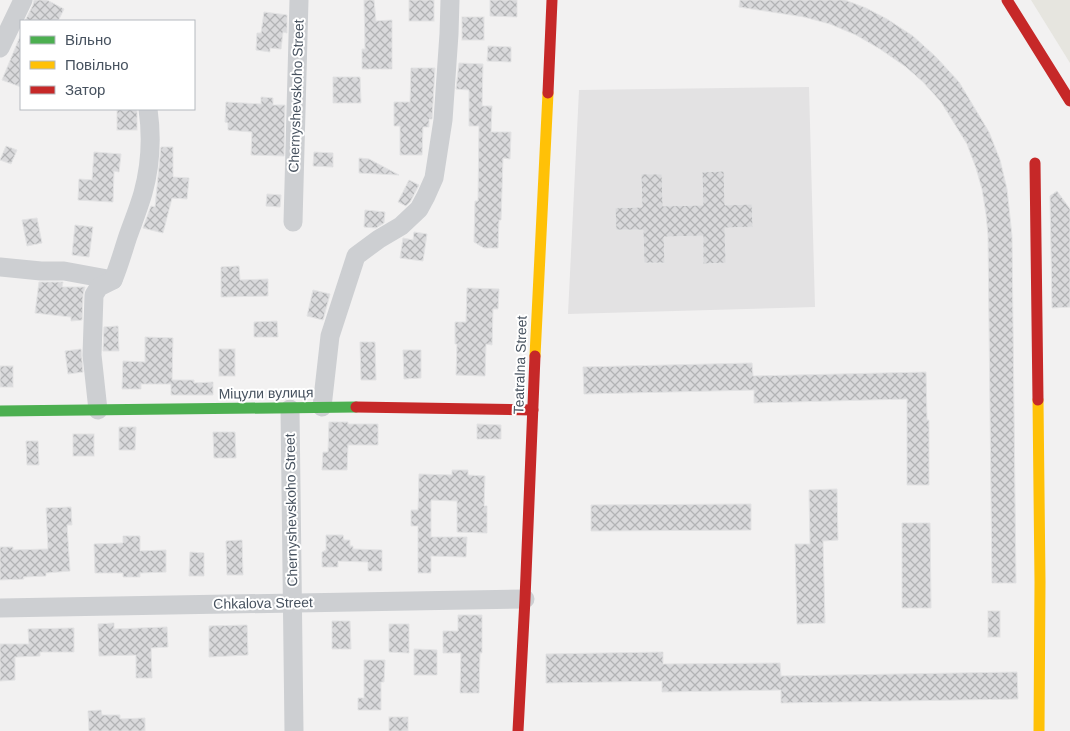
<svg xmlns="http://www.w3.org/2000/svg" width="1070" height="731" font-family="Helvetica,sans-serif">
  <defs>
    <pattern id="building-cross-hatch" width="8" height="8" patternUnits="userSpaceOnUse" patternTransform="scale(1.25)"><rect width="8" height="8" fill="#d9d9db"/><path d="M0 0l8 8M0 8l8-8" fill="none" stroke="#b2b3b5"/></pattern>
  </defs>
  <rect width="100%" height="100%" fill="#f2f1f1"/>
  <path fill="#e6e5df" d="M1031 0H1070V63Z"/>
  <path fill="#e3e2e3" d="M809 87 815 307 568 314 579 90Z"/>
  <g fill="url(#building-cross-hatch)" stroke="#e3e3e4">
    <path d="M34 0H47L64 9 58 21H25L33 5Z"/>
    <path d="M364 0H374L376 21 392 20V69H362V49H365Z"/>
    <rect x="409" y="0" width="25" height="21"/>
    <path d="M490 0H517V17L490 16Z"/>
    <path d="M740 0H845L866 8 887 19 913 36 936 57 959 82 989 132 1000 160 1007 189 1012 236 1016 583H992L988 235 986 214 982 189 976 168 967 144 941 102 923 82 906 67 880 49 856 35 830 24 804 17 739 7Z"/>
    <path d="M264 12 287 15V33L283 32 281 49 270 48V52L256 50 257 33H261Z"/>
    <rect x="462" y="17" width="22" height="23"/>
    <path d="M21 34V87L2 80Z"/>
    <path d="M488 46 511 47V62L487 61Z"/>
    <path d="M459 63 483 64 482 106H492L491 132H511L510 159 503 158 501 220H499L498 248H484L474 242 475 201H478L479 126H469V90L456 89Z"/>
    <path d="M411 68H435L432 119H429V127H423L422 155H400V126H394V102H410Z"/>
    <path d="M333 77H360L361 103H333Z"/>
    <path d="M261 97 273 98V105H285L284 156 251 155 252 132 228 130V123L225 122 226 102 261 104Z"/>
    <rect x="117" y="109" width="20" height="21"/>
    <path d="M6 146 17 150 11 164 0 160Z"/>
    <path d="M161 147H173V177L189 178 187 199 172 198 163 233 143 228 151 206 155 207Z"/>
    <path d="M94 152 121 154 119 172 114 171 113 202 78 200 79 179 92 180Z"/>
    <path d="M314 152 333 153V167L313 166Z"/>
    <path d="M359 158 369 159 399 175 359 173Z"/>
    <path d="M724 171 725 205 752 204 753 227 725 228 726 263 703 264V236L664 237 665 263H644L643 230H616L615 208 642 207 641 174H662L663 206 703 205 702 172Z"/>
    <path d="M409 180 419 185 410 202 406 206 398 202Z"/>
    <path d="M1057 191 1070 209V307L1052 308 1050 196Z"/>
    <path d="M267 194 281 195 280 207 266 206Z"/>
    <path d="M365 210 385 212 384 223 376 228 364 227Z"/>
    <path d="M37 218 42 243 27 246 22 220Z"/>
    <path d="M75 225 93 227 89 257 72 255Z"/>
    <path d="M414 232 427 234 423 261 400 258 403 238 413 240Z"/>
    <path d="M239 266 240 280 268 279V296L221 297V267Z"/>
    <path d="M39 282H63L62 287H85L83 295 82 320 71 321V317L35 313Z"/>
    <path d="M467 288 499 289 498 309H493L492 345 486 344 485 376 456 375 457 344H455V322H466Z"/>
    <path d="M313 290 330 294 323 320 307 316Z"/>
    <path d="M277 321 278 337H254V322Z"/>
    <path d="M118 326 119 351H103L104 327Z"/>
    <path d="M145 337 173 338 172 380H194V383L213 382V395H171V384H141V389H122L123 361 145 362Z"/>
    <path d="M360 342H375L376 380H361Z"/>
    <path d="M81 349 83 372 68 374 65 351Z"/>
    <rect x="219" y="349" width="16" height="27"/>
    <path d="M403 350H421V378L404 379Z"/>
    <path d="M752 363 753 376 926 372 927 420H929V485H907V399L754 403V390L584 394 583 367Z"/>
    <rect x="0" y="366" width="13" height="21"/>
    <path d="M329 422H348V424H378V445H348L347 470H322L323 452H328Z"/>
    <path d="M477 424 501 425V439H477Z"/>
    <path d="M119 427H136L135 450H119Z"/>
    <path d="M213 432H235L236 458H214Z"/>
    <rect x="73" y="434" width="21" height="22"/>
    <path d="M26 441H38L39 465H27Z"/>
    <path d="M452 470H468V475L485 476 484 506H487V533L457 532V501L431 500V537H467L466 557 431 556V573H418V526H411V510H418L419 474 452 475Z"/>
    <path d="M837 489 838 540 823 541 825 623 797 624 795 544H810L809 490Z"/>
    <path d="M751 504V530L591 531V505Z"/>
    <path d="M71 507 72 525H67L70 571 46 573V576L23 577 24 579 0 580V547H13V550L48 549 46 508Z"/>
    <path d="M902 523H930L931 608H902Z"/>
    <path d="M326 535H343L344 540H350V546H353V549L382 550V571H368V562L338 561V567H322V552L326 550Z"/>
    <path d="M123 536H140V551L166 550V572L140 573V577H123V573H95L94 544 123 543Z"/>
    <path d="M242 540 243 575H227L226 541Z"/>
    <path d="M190 552 204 553V576H189Z"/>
    <rect x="988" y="611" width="12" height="26"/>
    <path d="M458 615H482V653H480L479 693H460L461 653H443V631H458Z"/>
    <path d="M332 621H350L351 649H332Z"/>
    <path d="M114 623V629L167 627 168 647 151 648 152 678H136V655L99 656 98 624Z"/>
    <path d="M389 624H409V653L389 652Z"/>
    <path d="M247 625 248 655 209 657V626Z"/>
    <path d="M74 628V652H40V656L15 657V680L0 681V644H29L28 629Z"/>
    <path d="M414 649 437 650V675H414Z"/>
    <path d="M663 652V664L780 663 781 676 1017 672 1018 699 781 703V690L662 692V681L546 683V654Z"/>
    <path d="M364 660H385L384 682H381V710H358V698H364Z"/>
    <path d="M101 710 102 715H120V719L145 718V731H89L88 711Z"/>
    <rect x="389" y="717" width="19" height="14"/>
  </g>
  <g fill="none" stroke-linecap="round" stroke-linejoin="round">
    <g stroke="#cdcfd2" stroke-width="19">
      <path d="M0 48 23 0"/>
      <path d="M293 222 299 0"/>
      <path d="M0 267 41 271H64L113 280"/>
      <path d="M322 407 330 336 356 256 379 239 401 226 419 209 426 196 434 178 443 120 449 34 450 0"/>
      <path d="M290 409 294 731"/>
      <path d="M98 410 92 355 94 295 99 287 113 280C119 266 123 251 128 236 133 222 139 207 143 193 151 164 152 137 148 109"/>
      <path d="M0 608 525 599"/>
    </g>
    <path stroke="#4caf50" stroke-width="11" d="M0 411 356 407"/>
    <g stroke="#ffc107" stroke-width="11">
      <path d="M535 356 548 93"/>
      <path d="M1038 400 1040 582 1039 731"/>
    </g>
    <g stroke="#c62828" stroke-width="11">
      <path d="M1007 0 1070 101"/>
      <path d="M548 93 552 0"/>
      <path d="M1035 163 1038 400"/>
      <path d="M356 407 533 410"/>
      <path d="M518 731 525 599 535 356"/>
    </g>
  </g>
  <g text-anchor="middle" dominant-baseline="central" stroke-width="4" stroke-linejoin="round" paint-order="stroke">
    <g font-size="14" fill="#47525f" stroke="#fff">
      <text transform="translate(296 96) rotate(-88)">Chernyshevskoho Street</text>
      <text transform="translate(520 365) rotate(-88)">Teatralna Street</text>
      <text transform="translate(266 393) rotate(-1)">Міцули вулиця</text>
      <text transform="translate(291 510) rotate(-91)">Chernyshevskoho Street</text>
      <text transform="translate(263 603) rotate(-1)">Chkalova Street</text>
    </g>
  </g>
  <rect x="20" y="20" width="175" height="90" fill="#ffffff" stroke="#b5babf"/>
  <rect x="30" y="36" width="25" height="8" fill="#4caf50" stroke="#b5babf"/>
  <text x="65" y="45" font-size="15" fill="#47525f">Вільно</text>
  <rect x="30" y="61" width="25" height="8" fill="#ffc107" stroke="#b5babf"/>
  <text x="65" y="70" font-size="15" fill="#47525f">Повільно</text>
  <rect x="30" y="86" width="25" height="8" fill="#c62828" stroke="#b5babf"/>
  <text x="65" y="95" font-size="15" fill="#47525f">Затор</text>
</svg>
